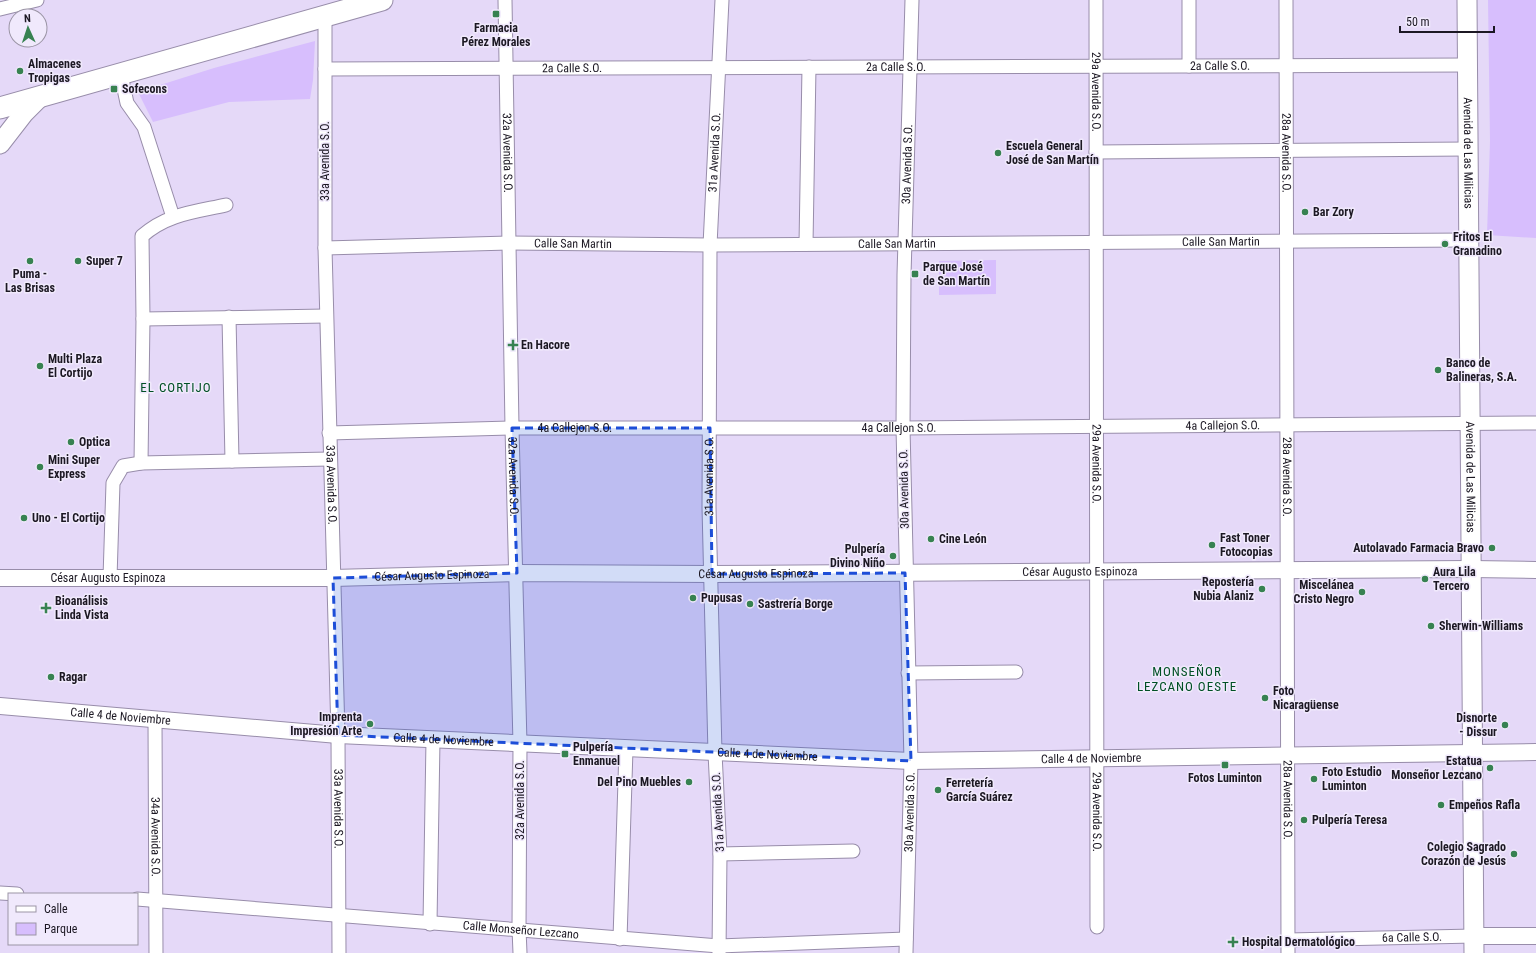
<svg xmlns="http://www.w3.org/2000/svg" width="1536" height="953" font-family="'Roboto Condensed',sans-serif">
  <rect width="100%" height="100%" fill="#e5d9f8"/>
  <g fill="#d7befd">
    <path d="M1488 0H1536V238L1487 235 1490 141Z"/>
    <path d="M315 41 313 80 310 99 229 102 153 122 138 92 214 68Z"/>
    <path d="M996 260V294L939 295V261Z"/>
  </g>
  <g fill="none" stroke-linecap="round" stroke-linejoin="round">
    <g stroke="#988daa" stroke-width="15">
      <g id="minor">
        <path id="s1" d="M505 0 512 428 520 744 519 929 520 953"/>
        <path id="s2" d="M1096 0 1097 927"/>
        <path id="s3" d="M1286 0 1288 953"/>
        <path d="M0 9 37 0"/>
        <path id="s4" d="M325 17V248L338 735 339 953"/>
        <path d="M1189 66V0"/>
        <path id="s5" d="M325 69 1467 65"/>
        <path d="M121 75 127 103 144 127 173 217"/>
        <path d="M1096 152 1468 149"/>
        <path d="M806 244 809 67"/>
        <path id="s6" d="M325 248 509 243 710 245 1468 240"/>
        <path d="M229 317 232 461"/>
        <path d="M143 319 326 316"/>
        <path id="s7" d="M329 433 512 428H903L1536 423"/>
        <path d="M141 463 143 319 142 236C167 214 194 212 226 205"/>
        <path d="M110 578 113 483 123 466 141 463 330 459"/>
        <path d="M908 673 1016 672"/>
        <path id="s8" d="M155 720 156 953"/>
        <path d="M720 854 853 851"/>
        <path d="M0 893 17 894"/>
        <path id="s9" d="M137 899 719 946 906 939"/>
        <path d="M430 924 433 740"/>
        <path d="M620 939 626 749"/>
        <path id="s10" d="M1288 940 1474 936"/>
        <path id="s11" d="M719 953 720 854 715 753 709 507 710 245 722 0"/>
        <path id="s12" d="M906 953 911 761 903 428 904 275 912 0"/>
      </g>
    </g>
    <g stroke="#988daa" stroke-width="18">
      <g id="tertiary">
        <path id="s13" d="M0 578H333L517 573 712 574 1471 569 1536 570"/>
        <path id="s14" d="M0 706 338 735 911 761 1536 752"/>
        <path d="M1474 936H1536"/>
      </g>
    </g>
    <g stroke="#988daa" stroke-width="21">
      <g id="secondary">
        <path id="s15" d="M1467 0 1474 953"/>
        <path d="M0 144 24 113 39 98"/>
      </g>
    </g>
    <g stroke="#988daa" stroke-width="23">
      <path id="primary" d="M0 108 382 0"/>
    </g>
    <use href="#minor" stroke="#fff" stroke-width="13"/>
    <use href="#tertiary" stroke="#fff" stroke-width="16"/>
    <use href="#secondary" stroke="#fff" stroke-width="19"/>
    <use href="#primary" stroke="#fff" stroke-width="21"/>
  </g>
  <path fill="#1d4ed8" fill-opacity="0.2" stroke="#1d4ed8" stroke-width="3" stroke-dasharray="8 5" stroke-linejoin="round" d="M512 428H710L712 574 905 573 911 761 338 735 333 578 517 573Z"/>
  <g fill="#378251" stroke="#f0e9fc" stroke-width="1.5">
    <rect x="492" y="10" width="8" height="8" rx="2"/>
    <circle cx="20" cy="71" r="4"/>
    <rect x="110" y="85" width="8" height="8" rx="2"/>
    <circle cx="998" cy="153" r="4"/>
    <circle cx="1305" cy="212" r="4"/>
    <circle cx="1445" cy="244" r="4"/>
    <circle cx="30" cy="261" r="4"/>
    <circle cx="78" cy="261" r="4"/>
    <rect x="911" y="270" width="8" height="8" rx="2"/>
    <path d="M511 339h4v4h4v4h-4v4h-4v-4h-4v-4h4z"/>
    <circle cx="40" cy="366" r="4"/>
    <circle cx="1438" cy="370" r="4"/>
    <circle cx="71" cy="442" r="4"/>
    <circle cx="40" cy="467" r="4"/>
    <circle cx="24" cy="518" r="4"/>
    <circle cx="931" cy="539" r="4"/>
    <circle cx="1212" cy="545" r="4"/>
    <circle cx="1492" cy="548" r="4"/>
    <circle cx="893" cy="556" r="4"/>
    <circle cx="1425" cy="579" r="4"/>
    <circle cx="1262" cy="589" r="4"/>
    <circle cx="1362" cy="592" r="4"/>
    <circle cx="693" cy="598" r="4"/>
    <circle cx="750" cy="604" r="4"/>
    <path d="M44 602h4v4h4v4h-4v4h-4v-4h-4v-4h4z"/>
    <circle cx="1431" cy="626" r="4"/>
    <circle cx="51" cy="677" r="4"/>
    <circle cx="1265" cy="698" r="4"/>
    <circle cx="370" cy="724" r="4"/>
    <circle cx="1505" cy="725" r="4"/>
    <rect x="561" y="750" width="8" height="8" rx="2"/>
    <rect x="1221" y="761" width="8" height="8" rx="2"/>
    <circle cx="1490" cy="768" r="4"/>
    <circle cx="1314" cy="779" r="4"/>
    <circle cx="689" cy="782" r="4"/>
    <circle cx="938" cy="790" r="4"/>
    <circle cx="1441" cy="805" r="4"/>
    <circle cx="1304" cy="820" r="4"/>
    <circle cx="1514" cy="854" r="4"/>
    <path d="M1231 936h4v4h4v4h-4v4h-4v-4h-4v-4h4z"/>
  </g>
  <g text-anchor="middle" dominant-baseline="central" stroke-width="3" stroke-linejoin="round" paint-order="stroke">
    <g font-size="12" font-weight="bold" fill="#1c1823" stroke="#f0e9fc" text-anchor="start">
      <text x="496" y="28" text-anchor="middle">Farmacia<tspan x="496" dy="14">Pérez Morales</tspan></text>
      <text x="28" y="64">Almacenes<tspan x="28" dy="14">Tropigas</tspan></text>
      <text x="122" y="89">Sofecons</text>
      <text x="1006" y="146">Escuela General<tspan x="1006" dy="14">José de San Martín</tspan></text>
      <text x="1313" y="212">Bar Zory</text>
      <text x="1453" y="237">Fritos El<tspan x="1453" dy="14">Granadino</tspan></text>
      <text x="86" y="261">Super 7</text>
      <text x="923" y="267">Parque José<tspan x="923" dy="14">de San Martín</tspan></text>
      <text x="30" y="274" text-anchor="middle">Puma -<tspan x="30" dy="14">Las Brisas</tspan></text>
      <text x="521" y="345">En Hacore</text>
      <text x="48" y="359">Multi Plaza<tspan x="48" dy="14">El Cortijo</tspan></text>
      <text x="1446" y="363">Banco de<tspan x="1446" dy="14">Balineras, S.A.</tspan></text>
      <text x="79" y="442">Optica</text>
      <text x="48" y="460">Mini Super<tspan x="48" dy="14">Express</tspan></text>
      <text x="32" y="518">Uno - El Cortijo</text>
      <text x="1220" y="538">Fast Toner<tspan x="1220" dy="14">Fotocopias</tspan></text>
      <text x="939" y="539">Cine León</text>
      <text x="1484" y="548" text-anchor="end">Autolavado Farmacia Bravo</text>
      <text x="885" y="549" text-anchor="end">Pulpería<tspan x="885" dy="14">Divino Niño</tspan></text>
      <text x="1433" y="572">Aura Lila<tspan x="1433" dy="14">Tercero</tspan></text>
      <text x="1254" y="582" text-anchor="end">Repostería<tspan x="1254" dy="14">Nubia Alaniz</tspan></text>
      <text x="1354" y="585" text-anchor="end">Miscelánea<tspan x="1354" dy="14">Cristo Negro</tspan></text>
      <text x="701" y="598">Pupusas</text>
      <text x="55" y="601">Bioanálisis<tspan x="55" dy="14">Linda Vista</tspan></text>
      <text x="758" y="604">Sastrería Borge</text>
      <text x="1439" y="626">Sherwin-Williams</text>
      <text x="59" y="677">Ragar</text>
      <text x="1273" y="691">Foto<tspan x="1273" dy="14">Nicaragüense</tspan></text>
      <text x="362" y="717" text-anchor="end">Imprenta<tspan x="362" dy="14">Impresión Arte</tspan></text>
      <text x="1497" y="718" text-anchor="end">Disnorte<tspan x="1497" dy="14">- Dissur</tspan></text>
      <text x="573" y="747">Pulpería<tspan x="573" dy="14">Enmanuel</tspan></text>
      <text x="1482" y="761" text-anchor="end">Estatua<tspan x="1482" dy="14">Monseñor Lezcano</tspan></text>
      <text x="1322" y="772">Foto Estudio<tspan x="1322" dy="14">Luminton</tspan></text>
      <text x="1225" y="778" text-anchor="middle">Fotos Luminton</text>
      <text x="681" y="782" text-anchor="end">Del Pino Muebles</text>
      <text x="946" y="783">Ferretería<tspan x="946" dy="14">García Suárez</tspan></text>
      <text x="1449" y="805">Empeños Rafla</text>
      <text x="1312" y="820">Pulpería Teresa</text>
      <text x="1506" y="847" text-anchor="end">Colegio Sagrado<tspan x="1506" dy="14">Corazón de Jesús</tspan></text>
      <text x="1242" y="942">Hospital Dermatológico</text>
    </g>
    <g font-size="12" fill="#1c1823" stroke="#f0e9fc">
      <text stroke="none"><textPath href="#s5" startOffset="895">2a Calle S.O.</textPath></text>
      <text stroke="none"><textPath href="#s5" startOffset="571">2a Calle S.O.</textPath></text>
      <text stroke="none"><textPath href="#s5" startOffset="247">2a Calle S.O.</textPath></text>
      <text stroke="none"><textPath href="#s2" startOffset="92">29a Avenida S.O.</textPath></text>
      <text stroke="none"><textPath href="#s1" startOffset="153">32a Avenida S.O.</textPath></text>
      <text stroke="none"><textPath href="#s11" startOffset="801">31a Avenida S.O.</textPath></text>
      <text stroke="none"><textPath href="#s3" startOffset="153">28a Avenida S.O.</textPath></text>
      <text stroke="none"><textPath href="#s15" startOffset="153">Avenida de Las Milicias</textPath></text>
      <text transform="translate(325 161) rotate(-90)">33a Avenida S.O.</text>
      <text stroke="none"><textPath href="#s12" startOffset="789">30a Avenida S.O.</textPath></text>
      <text stroke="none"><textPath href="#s6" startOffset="896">Calle San Martin</textPath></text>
      <text stroke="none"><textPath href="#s6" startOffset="248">Calle San Martin</textPath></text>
      <text stroke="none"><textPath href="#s6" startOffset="572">Calle San Martin</textPath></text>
      <text stroke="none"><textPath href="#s7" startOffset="894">4a Callejon S.O.</textPath></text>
      <text stroke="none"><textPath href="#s7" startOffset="246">4a Callejon S.O.</textPath></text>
      <text stroke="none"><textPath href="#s7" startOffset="570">4a Callejon S.O.</textPath></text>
      <text stroke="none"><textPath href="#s2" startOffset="464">29a Avenida S.O.</textPath></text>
      <text stroke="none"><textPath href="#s11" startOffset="477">31a Avenida S.O.</textPath></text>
      <text stroke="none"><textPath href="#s1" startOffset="477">32a Avenida S.O.</textPath></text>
      <text stroke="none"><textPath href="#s3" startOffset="477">28a Avenida S.O.</textPath></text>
      <text stroke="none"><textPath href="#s15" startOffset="477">Avenida de Las Milicias</textPath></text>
      <text stroke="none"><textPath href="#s4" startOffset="468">33a Avenida S.O.</textPath></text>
      <text transform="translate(904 489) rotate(-91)">30a Avenida S.O.</text>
      <text stroke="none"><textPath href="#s13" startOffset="1080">César Augusto Espinoza</textPath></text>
      <text stroke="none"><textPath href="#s13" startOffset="756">César Augusto Espinoza</textPath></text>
      <text stroke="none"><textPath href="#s13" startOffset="432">César Augusto Espinoza</textPath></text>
      <text stroke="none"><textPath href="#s13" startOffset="108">César Augusto Espinoza</textPath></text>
      <text stroke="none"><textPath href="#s14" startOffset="121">Calle 4 de Noviembre</textPath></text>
      <text stroke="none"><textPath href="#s14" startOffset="445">Calle 4 de Noviembre</textPath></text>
      <text stroke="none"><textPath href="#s14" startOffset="769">Calle 4 de Noviembre</textPath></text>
      <text stroke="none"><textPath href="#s14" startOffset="1093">Calle 4 de Noviembre</textPath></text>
      <text transform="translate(520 800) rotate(-90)">32a Avenida S.O.</text>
      <text stroke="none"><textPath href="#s3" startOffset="800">28a Avenida S.O.</textPath></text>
      <text stroke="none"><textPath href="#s4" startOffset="792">33a Avenida S.O.</textPath></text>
      <text transform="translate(718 812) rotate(-93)">31a Avenida S.O.</text>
      <text stroke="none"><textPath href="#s12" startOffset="141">30a Avenida S.O.</textPath></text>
      <text stroke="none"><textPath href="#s2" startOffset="812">29a Avenida S.O.</textPath></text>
      <text stroke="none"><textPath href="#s8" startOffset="117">34a Avenida S.O.</textPath></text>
      <text stroke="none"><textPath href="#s9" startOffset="385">Calle Monseñor Lezcano</textPath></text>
      <text stroke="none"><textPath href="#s10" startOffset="124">6a Calle S.O.</textPath></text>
    </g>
    <g font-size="13" letter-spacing="1" fill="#005025" stroke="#f0e9fc">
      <text x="176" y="387">EL CORTIJO</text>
      <text x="1187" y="671">MONSEÑOR<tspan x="1187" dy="15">LEZCANO OESTE</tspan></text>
    </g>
  </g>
  <rect x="8" y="893" width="130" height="52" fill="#f0e9fc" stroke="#9b95a5"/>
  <rect x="16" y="906" width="20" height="6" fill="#ffffff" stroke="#9b95a5"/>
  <text x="44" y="913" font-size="12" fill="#1c1823">Calle</text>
  <rect x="16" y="923" width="20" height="12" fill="#d7befd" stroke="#9b95a5"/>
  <text x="44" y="933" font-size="12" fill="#1c1823">Parque</text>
  <g transform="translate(28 28) rotate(357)"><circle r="19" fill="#f0e9fc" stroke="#9b95a5"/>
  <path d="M0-3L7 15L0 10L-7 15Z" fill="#378251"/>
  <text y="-6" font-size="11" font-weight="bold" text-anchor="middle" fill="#1c1823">N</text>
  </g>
  <path d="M1400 26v6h94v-6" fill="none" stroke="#1c1823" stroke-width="2"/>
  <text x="1406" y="26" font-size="12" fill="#1c1823" stroke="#f0e9fc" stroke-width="3" paint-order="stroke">50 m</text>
</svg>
